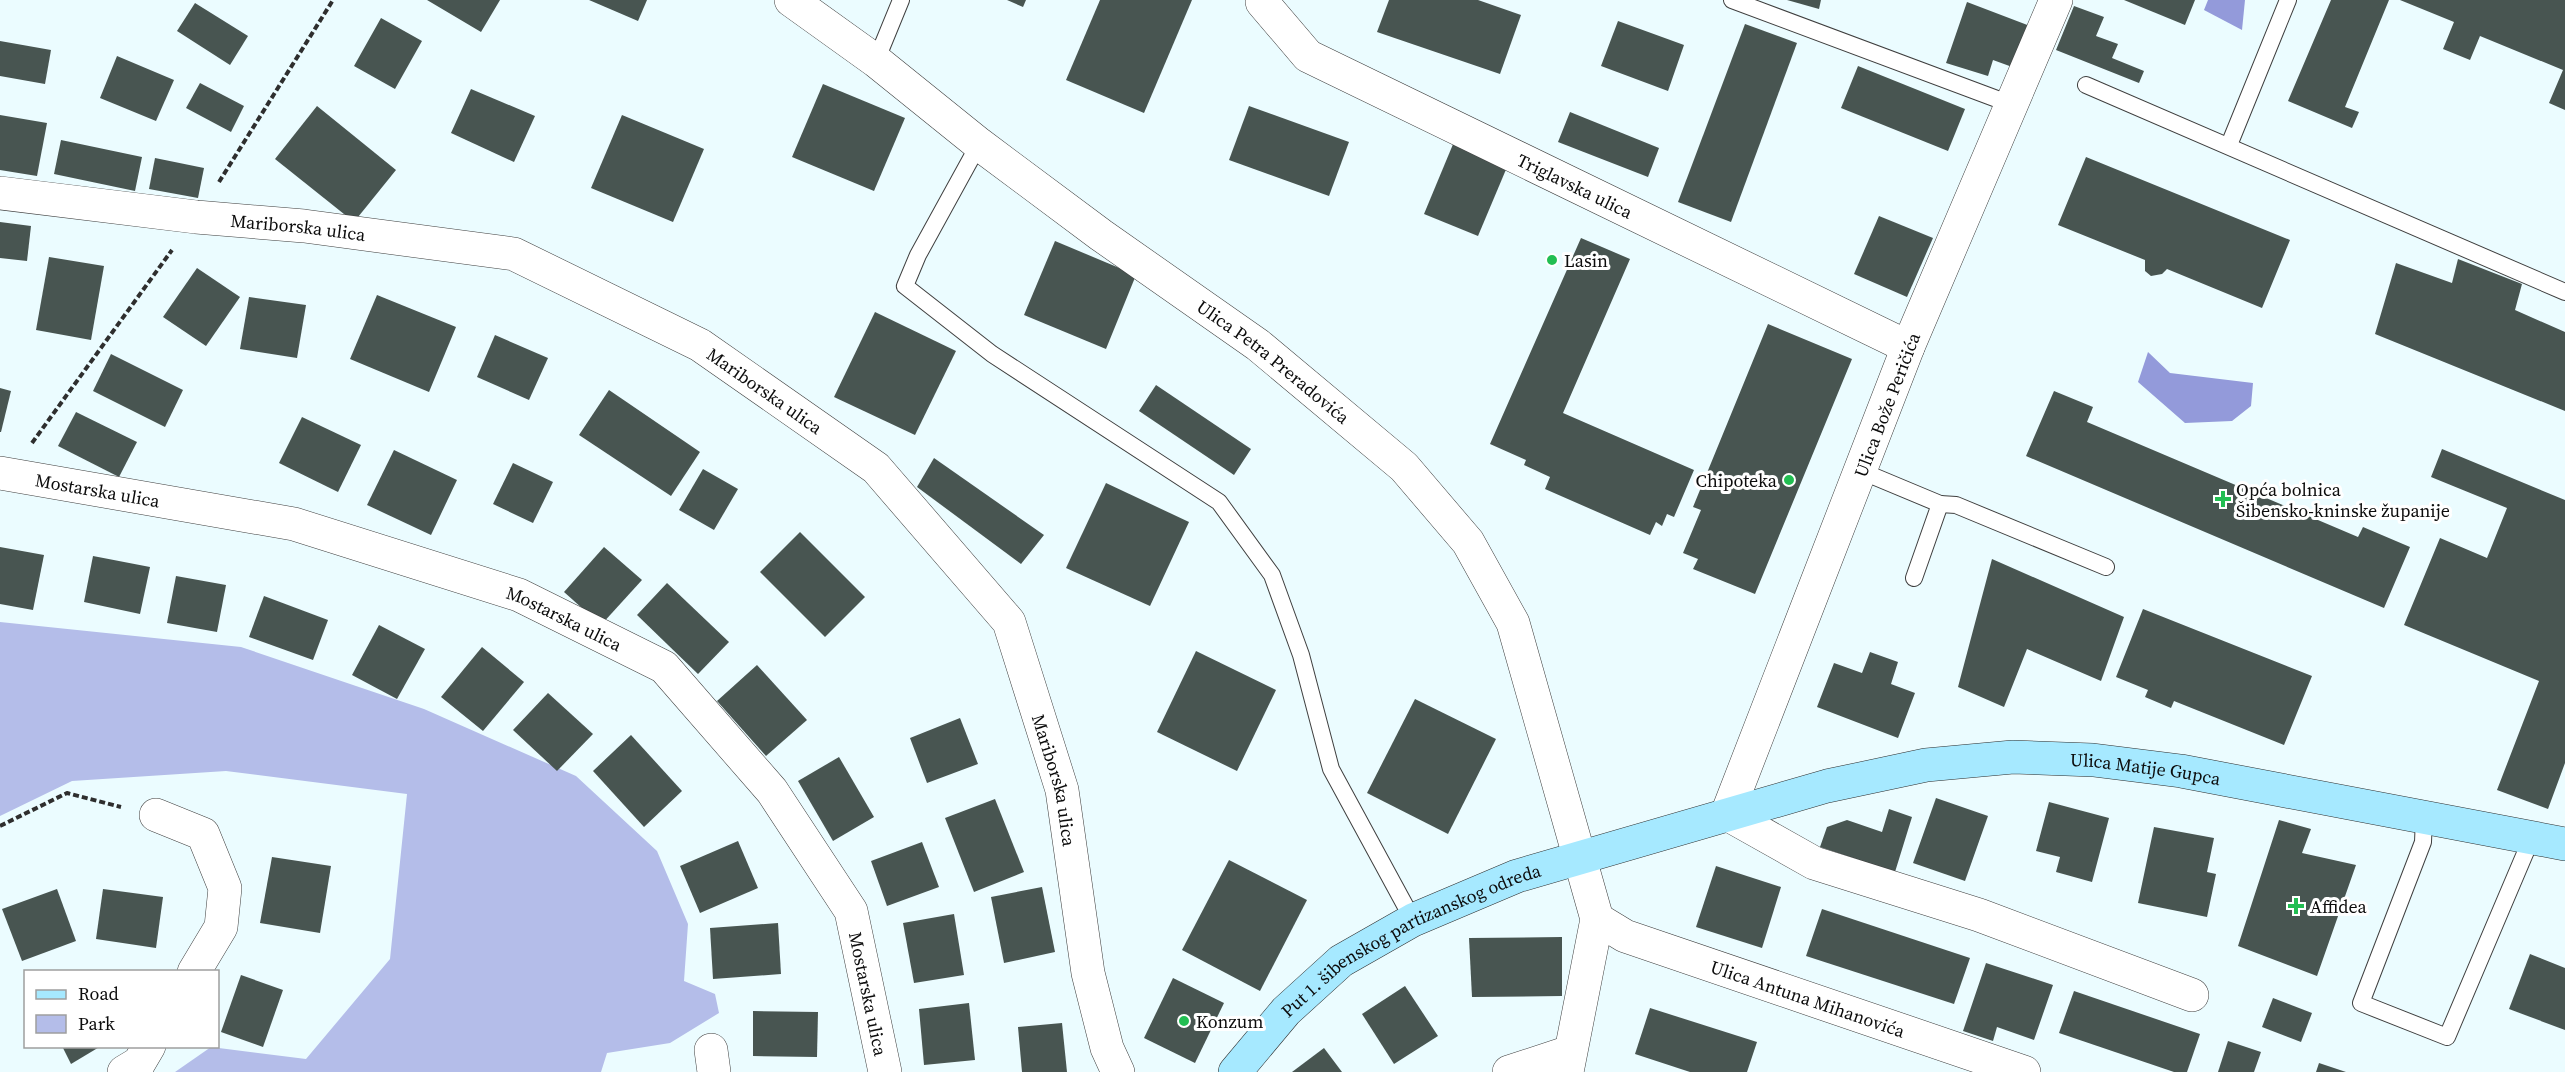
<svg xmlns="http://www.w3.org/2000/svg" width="2565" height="1072" font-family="'Source Serif 4',serif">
  <rect width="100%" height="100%" fill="#ebfcff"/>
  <path fill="#b4bde9" d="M0 622 241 647 424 709 576 776 657 851 688 924 684 981 715 994 719 1013 670 1043 607 1053 601 1072H175L211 1047 306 1059 390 959 407 794 226 771 72 781 0 816Z"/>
  <g fill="#939ada">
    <path d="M2208 0H2245L2242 30 2204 10Z"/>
    <path d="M2148 352 2170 373 2253 383 2251 406 2232 421 2185 423 2138 382Z"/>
  </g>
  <g fill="#485551">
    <path d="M427 0H500L481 32Z"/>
    <path d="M589 0H647L638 21Z"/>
    <path d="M1007 0H1026L1023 7Z"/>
    <path d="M1100 0H1192L1144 113 1066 80Z"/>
    <path d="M1389 0H1478L1521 15 1500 74 1377 32Z"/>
    <path d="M1787 0H1821L1819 9Z"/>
    <path d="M2124 0H2195L2185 25Z"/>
    <path d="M2331 0H2389L2345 107 2359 112 2352 128 2288 101Z"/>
    <path d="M2400 0H2565V110L2549 103 2563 70 2480 36 2470 60 2443 49 2454 22Z"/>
    <path d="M1967 2 2030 26 2015 68 1993 60 1988 76 1946 63Z"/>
    <path d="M195 3 248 36 230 65 177 31Z"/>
    <path d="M2074 6 2104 17 2096 36 2118 44 2112 58 2144 71 2139 83 2056 50Z"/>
    <path d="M381 18 422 41 395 89 354 66Z"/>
    <path d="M1618 21 1684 45 1668 91 1601 66Z"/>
    <path d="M1745 24 1797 43 1731 222 1678 202Z"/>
    <path d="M0 41 51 50 45 84 0 76Z"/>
    <path d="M117 56 174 80 156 121 100 98Z"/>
    <path d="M1858 66 1965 109 1948 151 1841 108Z"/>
    <path d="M200 83 244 106 231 132 186 108Z"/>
    <path d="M823 84 905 118 874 191 792 157Z"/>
    <path d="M471 89 535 116 514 162 451 133Z"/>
    <path d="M317 106 396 170 354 222 275 159Z"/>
    <path d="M1249 106 1349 142 1329 196 1229 160Z"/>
    <path d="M1570 112 1659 148 1648 177 1558 142Z"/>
    <path d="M0 115 47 123 37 176 0 170Z"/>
    <path d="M622 115 704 149 673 222 591 188Z"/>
    <path d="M1456 137 1510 160 1478 236 1424 214Z"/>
    <path d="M61 140 142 157 135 191 54 174Z"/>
    <path d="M2086 157 2290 240 2262 308 2167 269 2162 274 2151 276 2145 271V260L2058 225Z"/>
    <path d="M155 158 204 168 198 198 149 189Z"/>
    <path d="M1879 216 1933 238 1907 297 1854 274Z"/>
    <path d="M0 222 31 226 27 261 0 258Z"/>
    <path d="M1581 238 1630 259 1563 413 1694 470 1674 517 1667 514 1662 526 1656 522 1650 535 1545 489 1550 477 1524 465 1526 460 1490 444Z"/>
    <path d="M1055 241 1136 275 1106 349 1024 315Z"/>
    <path d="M49 257 104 266 91 340 36 330Z"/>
    <path d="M2458 259 2522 284 2515 310 2565 332V411L2375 334 2396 263 2452 283Z"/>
    <path d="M197 268 240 297 206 346 163 317Z"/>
    <path d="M377 295 456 327 429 392 350 359Z"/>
    <path d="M249 297 306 305 297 358 240 349Z"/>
    <path d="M875 312 956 351 915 435 834 397Z"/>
    <path d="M1768 324 1852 359 1755 594 1693 569 1698 559 1683 553 1701 510 1693 507Z"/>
    <path d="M495 335 548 358 529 400 477 377Z"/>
    <path d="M111 354 183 390 165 427 93 391Z"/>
    <path d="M1156 385 1251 449 1234 475 1139 411Z"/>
    <path d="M0 388 11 391 1 432H0Z"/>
    <path d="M609 390 700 452 671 496 579 435Z"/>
    <path d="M2054 391 2093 407 2087 422 2358 537 2363 527 2410 547 2384 608 2026 456Z"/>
    <path d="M76 412 137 442 119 477 58 446Z"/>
    <path d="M302 417 361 445 338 492 279 463Z"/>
    <path d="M2442 449 2565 500V763L2548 809 2497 790 2539 681 2404 625 2440 538 2487 558 2507 508 2431 477Z"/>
    <path d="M394 450 457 480 431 535 367 505Z"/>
    <path d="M934 458 1044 535 1021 564 917 487Z"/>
    <path d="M513 463 553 482 533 523 493 504Z"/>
    <path d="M703 469 738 489 714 530 679 510Z"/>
    <path d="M1106 483 1189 522 1150 606 1066 568Z"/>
    <path d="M800 532 865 597 825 637 760 572Z"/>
    <path d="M0 547 44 555 33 610 0 604Z"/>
    <path d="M604 547 642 580 601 625 564 592Z"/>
    <path d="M93 556 150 567 140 614 84 602Z"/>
    <path d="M1992 559 2124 617 2101 681 2027 649 2004 707 1958 687Z"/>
    <path d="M176 576 226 585 217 632 167 623Z"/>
    <path d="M667 583 729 642 698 674 637 615Z"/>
    <path d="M264 596 328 620 313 660 249 637Z"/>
    <path d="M2143 609 2312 676 2284 745 2174 701 2171 708 2145 697 2148 690 2116 677Z"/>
    <path d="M379 625 425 649 397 699 352 675Z"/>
    <path d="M482 647 524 682 483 731 441 697Z"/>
    <path d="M1196 651 1276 690 1237 771 1157 732Z"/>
    <path d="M1870 652 1898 662 1891 684 1915 693 1898 738 1817 707 1834 663 1862 673Z"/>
    <path d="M757 665 807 720 766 756 717 701Z"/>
    <path d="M548 693 593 734 557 771 513 730Z"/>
    <path d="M1415 699 1496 739 1448 834 1367 793Z"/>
    <path d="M960 718 978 764 927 783 910 738Z"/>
    <path d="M631 735 682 791 644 827 593 771Z"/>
    <path d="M839 757 874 817 833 841 798 781Z"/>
    <path d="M1936 798 1988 816 1965 881 1913 863Z"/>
    <path d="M995 799 1024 872 974 892 945 818Z"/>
    <path d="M2049 802 2109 818 2092 882 2056 872 2060 857 2036 851Z"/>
    <path d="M1889 809 1912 817 1895 872 1820 847 1827 827 1847 820 1882 832Z"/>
    <path d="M2279 820 2311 829 2302 853 2356 865 2317 976 2238 946Z"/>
    <path d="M2154 827 2214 838 2207 872 2216 874 2207 917 2138 903Z"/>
    <path d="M738 841 758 888 700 913 680 866Z"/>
    <path d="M922 842 939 887 887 906 871 861Z"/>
    <path d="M272 857 331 866 320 933 260 923Z"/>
    <path d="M1229 860 1307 900 1260 991 1182 950Z"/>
    <path d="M1716 866 1781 887 1762 948 1696 927Z"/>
    <path d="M1042 887 1055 952 1004 963 991 897Z"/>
    <path d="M57 889 76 941 22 961 2 909Z"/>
    <path d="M103 889 163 897 156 948 96 939Z"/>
    <path d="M1822 909 1970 958 1954 1004 1806 956Z"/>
    <path d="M954 914 964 975 914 983 903 923Z"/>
    <path d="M778 923 781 974 713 979 710 928Z"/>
    <path d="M1562 937V996L1472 997 1469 938Z"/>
    <path d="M2530 954 2565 968V1030L2509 1009Z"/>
    <path d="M1986 963 2053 985 2034 1040 1997 1027 1993 1041 1963 1031Z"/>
    <path d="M241 975 283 990 263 1047 221 1032Z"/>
    <path d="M1173 978 1224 1003 1195 1063 1144 1038Z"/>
    <path d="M1405 986 1438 1036 1394 1064 1362 1014Z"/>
    <path d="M2074 991 2200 1034 2187 1072H2174L2059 1033Z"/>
    <path d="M2273 998 2312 1013 2301 1042 2262 1027Z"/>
    <path d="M969 1003 975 1060 924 1065 919 1009Z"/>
    <path d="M1650 1008 1757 1042 1747 1072H1690L1635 1054Z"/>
    <path d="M753 1011 818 1012 817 1057 753 1056Z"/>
    <path d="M1062 1023 1067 1072H1022L1018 1027Z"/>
    <path d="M2228 1041 2261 1052 2254 1072H2218Z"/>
    <path d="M62 1046H101L71 1064Z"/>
    <path d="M1324 1048 1342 1072H1292Z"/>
    <path d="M2319 1063 2346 1072H2316Z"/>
  </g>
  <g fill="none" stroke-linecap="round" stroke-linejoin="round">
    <g stroke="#3f3f3f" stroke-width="18">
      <g id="lane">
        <path d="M1732 0 2013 105"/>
        <path d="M876 61 901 0"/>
        <path d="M2086 85 2565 292"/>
        <path d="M979 144 918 255 905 286 992 354 1219 502 1272 575 1301 655 1331 769 1413 920"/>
        <path d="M2229 145 2288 0"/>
        <path d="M1861 471 1940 504 1914 578"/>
        <path d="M1940 504 1956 505 2106 567"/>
        <path d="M2424 817 2423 842 2361 1003 2447 1037 2532 837"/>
      </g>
    </g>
    <g stroke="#3f3f3f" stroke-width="34">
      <g id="street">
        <path id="s1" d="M791 0 876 61 979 144 1101 235 1258 345 1404 467 1468 542 1513 623 1597 919 1567 1072"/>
        <path id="s2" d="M1263 0 1262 2 1308 56 1908 347"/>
        <path d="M2056 0 1908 347 1727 814 1814 863 1979 915 2192 995"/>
        <path id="s3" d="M0 193 196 217 304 226 514 254 700 345 876 468 1009 622 1062 790 1088 973 1107 1048 1118 1072"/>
        <path id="s4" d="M0 473 294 524 519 595 664 667 772 791 851 911 885 1072"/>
        <path d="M156 815 203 834 225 888 221 927 194 972"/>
        <path id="s5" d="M1597 919 1625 936 2024 1072"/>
        <path d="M711 1050 714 1072"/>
        <path d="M124 1072 139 1063 149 1046"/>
        <path d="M1509 1072 1570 1052"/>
      </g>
    </g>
    <g stroke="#2e2e2e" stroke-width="34">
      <g id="secondary">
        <path id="s6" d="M1235 1072 1286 1011 1341 961 1413 920 1517 876 1827 786 1926 765 2013 757 2093 760 2181 771 2565 844"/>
      </g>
    </g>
    <g stroke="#2e2e2e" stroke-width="4" stroke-dasharray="6 3" stroke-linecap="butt">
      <path d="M219 182 333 0"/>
      <path d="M32 443 172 250"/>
      <path d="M0 826 67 793 121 807"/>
    </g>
    <use href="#lane" stroke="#fff" stroke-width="16"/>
    <use href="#street" stroke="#fff" stroke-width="33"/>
    <use href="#secondary" stroke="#a6e9ff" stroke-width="33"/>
  </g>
  <g fill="#22be52" stroke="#fff" stroke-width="2">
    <circle cx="1552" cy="260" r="6"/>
    <circle cx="1789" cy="480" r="6"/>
    <path d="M2220 490h6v6h6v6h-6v6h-6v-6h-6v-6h6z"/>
    <path d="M2293 897h6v6h6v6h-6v6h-6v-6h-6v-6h6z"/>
    <circle cx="1184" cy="1021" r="6"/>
  </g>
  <g text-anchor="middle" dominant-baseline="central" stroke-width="6" stroke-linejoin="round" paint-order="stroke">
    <g font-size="18" fill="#0c0c0c" stroke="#fff">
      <text stroke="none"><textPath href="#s2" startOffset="370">Triglavska ulica</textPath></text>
      <text stroke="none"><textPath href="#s3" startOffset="300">Mariborska ulica</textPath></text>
      <text stroke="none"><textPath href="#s1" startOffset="603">Ulica Petra Preradovića</textPath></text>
      <text stroke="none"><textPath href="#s3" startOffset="804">Mariborska ulica</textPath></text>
      <text transform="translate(1887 405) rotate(-69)">Ulica Bože Peričića</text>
      <text stroke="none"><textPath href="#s4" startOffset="99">Mostarska ulica</textPath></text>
      <text stroke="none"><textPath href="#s4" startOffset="585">Mostarska ulica</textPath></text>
      <text stroke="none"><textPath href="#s6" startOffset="994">Ulica Matije Gupca</textPath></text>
      <text stroke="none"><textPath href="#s3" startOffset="1308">Mariborska ulica</textPath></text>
      <text stroke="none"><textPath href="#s6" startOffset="225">Put 1. šibenskog partizanskog odreda</textPath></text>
      <text stroke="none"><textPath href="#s4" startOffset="1089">Mostarska ulica</textPath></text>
      <text stroke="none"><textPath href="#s5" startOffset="226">Ulica Antuna Mihanovića</textPath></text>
    </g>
    <g font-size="18" fill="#0c0c0c" stroke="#fff" text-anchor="start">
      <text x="1564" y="260">Lasin</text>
      <text x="1777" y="480" text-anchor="end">Chipoteka</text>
      <text x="2236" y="489">Opća bolnica<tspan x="2236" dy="21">Šibensko-kninske županije</tspan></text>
      <text x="2310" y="906">Affidea</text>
      <text x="1196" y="1021">Konzum</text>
    </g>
  </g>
  <rect x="24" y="970" width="195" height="78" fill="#ffffff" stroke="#9e9e9e" stroke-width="1.5"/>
  <rect x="36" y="990" width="30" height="9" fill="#a6e9ff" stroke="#9e9e9e" stroke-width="1.5"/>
  <text x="78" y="1000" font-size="18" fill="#0c0c0c">Road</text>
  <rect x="36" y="1015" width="30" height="18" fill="#b4bde9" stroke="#9e9e9e" stroke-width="1.5"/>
  <text x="78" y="1030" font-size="18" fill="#0c0c0c">Park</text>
</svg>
